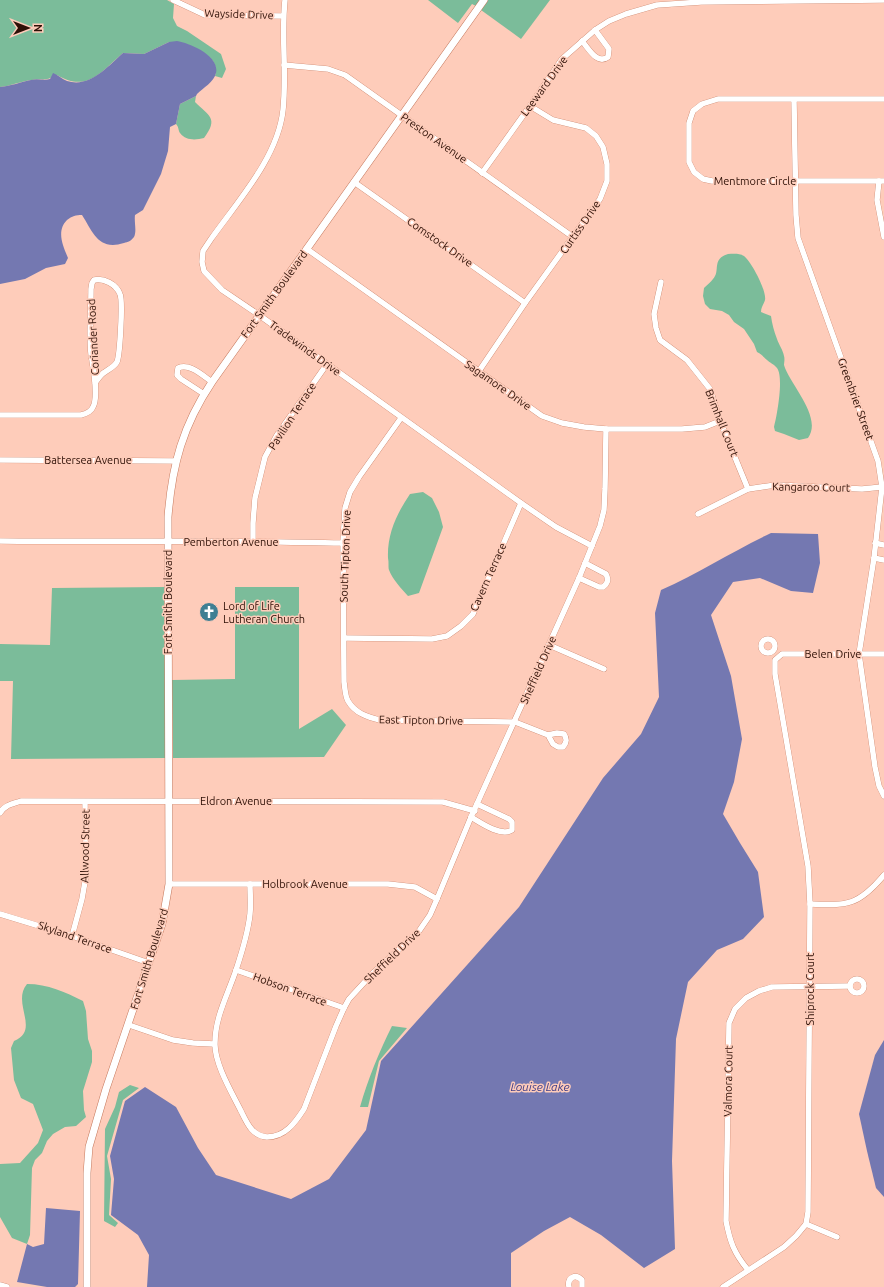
<svg xmlns="http://www.w3.org/2000/svg" width="884" height="1287" font-family="Ubuntu,sans-serif">
  <rect width="100%" height="100%" fill="#feccba"/>
  <g fill="#7bbc9a">
    <path d="M0 0H167L174 4 173 18 177 26 187 31 221 54 226 69 222 78 215 76C218 69 214 60 208 56 200 51 179 46 169 42L144 54 123 53C101 72 87 93 57 75 44 82 44 78 32 80 21 81 11 86 0 87Z"/>
    <path d="M428 0H480L476 6 472 4 458 23Z"/>
    <path d="M488 0H550L521 39 481 10Z"/>
    <path d="M196 96 195 102C209 116 219 118 204 138 196 140 186 141 180 133 178 130 179 127 176 124L180 104Z"/>
    <path d="M728 254C733 254 739 253 744 256 751 261 767 291 765 300 764 304 761 307 761 312L771 316C772 324 774 331 777 339 779 345 783 350 784 356 785 359 784 363 784 365 790 385 823 417 808 438L799 440 784 434 775 431 774 427C777 416 784 377 777 368 774 364 770 363 767 360 763 357 762 354 757 352L754 344 744 329 734 322 729 315 722 311 710 309 705 304 703 296 704 288C707 285 711 282 713 279 721 271 711 259 728 254Z"/>
    <path d="M423 492 432 498 439 512 443 527 419 593 408 596C401 588 393 580 389 570 388 567 389 562 388 558 387 534 397 513 410 494Z"/>
    <path d="M165 587 166 758 11 759 13 681H0V644L50 645 52 588Z"/>
    <path d="M235 587H299V729L332 709 346 725 324 757 173 758 172 680 235 679Z"/>
    <path d="M27 984C48 984 65 992 83 1001L86 1011 88 1039 92 1051V1062L83 1091 84 1110 86 1117 76 1126 65 1127 53 1134 47 1141 42 1153 35 1160 32 1168 30 1235 27 1244 12 1238 0 1217V1164L20 1163 38 1143 43 1130 33 1104 21 1098 14 1080 11 1048 14 1041C41 1030 11 1003 27 984Z"/>
    <path d="M392 1026 407 1028 379 1061 368 1107H360C368 1079 379 1052 392 1026Z"/>
    <path d="M130 1085 139 1088 123 1100 107 1156 111 1179 109 1215 118 1223 115 1227 104 1221 105 1129 115 1107 119 1092Z"/>
  </g>
  <g fill="#7478b1">
    <path d="M177 41C190 43 220 56 216 73 214 82 203 88 197 94L196 96 180 104 176 124 170 127 168 151 161 174 143 210 135 215C134 222 137 231 134 237 131 241 128 242 124 243 98 251 93 232 82 215 76 215 72 216 67 220 56 231 63 246 68 258L65 264 46 268 25 279 0 284V87C11 86 21 82 31 80 38 78 44 81 50 79L53 73C58 75 62 79 67 81 90 88 107 67 123 53L144 54 169 42Z"/>
    <path d="M771 533 818 534 820 563 813 593 791 591 760 578 733 582 711 615 731 676 742 739 734 782 723 814 740 843 758 872 764 917 743 939 717 950 688 982 676 1039 672 1161 675 1249 644 1268 601 1235 570 1217 544 1231 511 1253V1287H147L149 1255 138 1235 111 1215 114 1179 110 1156 125 1101 145 1087 176 1107 198 1148 216 1175 291 1199 329 1179 366 1130 381 1061 519 907 603 778 641 734 659 697 655 613 661 590C699 573 733 551 771 533Z"/>
    <path d="M884 1040V1197L876 1188 867 1151 859 1114 875 1055Z"/>
    <path d="M46 1208 80 1211 78 1284 75 1287H47L17 1282 27 1244 33 1247 44 1244Z"/>
  </g>
  <g fill="none" stroke-linecap="round" stroke-linejoin="round">
    <g stroke="#c5785c" stroke-width="6">
      <g id="minor">
        <path d="M173 0 205 15 283 16"/>
        <path d="M285 0C281 36 287 73 283 110 278 157 238 201 211 239L203 251 202 262 204 271 222 290 259 315 521 503 556 527 592 546"/>
        <path d="M582 41C589 49 597 65 608 57L609 49 595 30"/>
        <path d="M284 65 328 69 345 75 573 237"/>
        <path d="M884 99H718L702 104 693 111 689 123V162L694 172 703 179 712 181H884"/>
        <path d="M794 100 796 215 798 238 878 461 882 487 874 558 859 654 875 767 879 786 884 796"/>
        <path d="M482 173 530 106 562 59 595 30 609 21 626 14 657 5 701 2 884 0"/>
        <path d="M879 181 877 200 884 237"/>
        <path d="M354 182 525 303"/>
        <path d="M307 249 542 416 562 423 584 427 606 429H682L705 427 720 421"/>
        <path d="M661 282 654 314 656 328 660 340 687 360 710 389 720 421 748 489"/>
        <path d="M479 371 525 303 600 199 607 181V164L603 147 596 136 586 128 553 120 530 106"/>
        <path d="M204 394 181 379 177 375 178 368C190 363 202 375 212 382"/>
        <path d="M0 415H81C85 414 91 412 93 407 99 396 93 367 91 354 89 333 91 311 91 289L92 283 94 280C104 278 116 284 120 294 123 301 120 354 117 362 114 367 109 369 105 372 101 374 98 379 95 383"/>
        <path d="M401 418 359 477 350 492 345 508 343 543 344 682C345 688 345 696 348 701 355 713 367 717 380 720L515 722 548 735 553 744 558 747H563C567 742 567 739 564 734L557 733 548 735"/>
        <path d="M0 460 176 461"/>
        <path d="M698 514 748 489 775 485 862 489 882 487"/>
        <path d="M0 541C114 542 229 540 343 543"/>
        <path d="M253 541V523L255 498 265 457 277 435 327 364"/>
        <path d="M875 543 884 545"/>
        <path d="M874 558 884 560"/>
        <path d="M579 578 599 587H603C608 583 609 580 606 574L585 563"/>
        <path d="M344 638 432 639 447 636 461 626 473 614 521 503"/>
        <circle cx="768" cy="646" r="7"/>
        <path d="M549 645 604 669"/>
        <path d="M0 813C4 805 13 804 21 801L443 802 475 811"/>
        <path d="M471 817C481 823 501 837 512 830V822L509 819 477 804"/>
        <path d="M169 884H388L415 887 437 899"/>
        <path d="M250 884C250 894 251 904 250 914 248 933 242 952 236 970 228 994 215 1017 215 1043 214 1063 232 1093 241 1111 247 1123 252 1136 267 1137 285 1137 295 1123 304 1109L336 1026 344 1008 349 999 372 974 419 931 430 915 437 899 471 817 579 578 600 526 604 510 605 489 606 429"/>
        <path d="M810 904C848 906 859 905 884 875"/>
        <path d="M0 914 72 936 149 963"/>
        <path d="M72 936 82 899 86 876 85 802"/>
        <path d="M236 970 344 1008"/>
        <circle cx="857" cy="986" r="7"/>
        <path d="M129 1025 173 1040 193 1043 214 1044"/>
        <path d="M806 1224 837 1237"/>
        <path d="M748 1270C734 1253 730 1242 726 1221L729 1023 735 1009 746 998 759 991 772 987 850 986"/>
        <path d="M0 1285 7 1287"/>
        <path d="M569 1287C567 1278 575 1273 582 1280V1287"/>
        <path d="M723 1287 784 1247 796 1236 806 1224 808 1212 810 904 808 866 775 674V660L782 654H884"/>
      </g>
    </g>
    <g stroke="#c5785c" stroke-width="8">
      <path id="tertiary" d="M87 1287V1173L89 1147 106 1089 162 924 169 884 168 517C172 465 183 425 212 382L484 0"/>
    </g>
    <use href="#minor" stroke="#fff" stroke-width="5.5"/>
    <use href="#tertiary" stroke="#fff" stroke-width="7"/>
  </g>
  <defs>
    <g id="church-disc" transform="scale(1)"><circle r="9.5" fill="#3f7f93" stroke="#feccba"/><path d="M-1.2-6h2.4v3.5h3.3v2.4h-3.3V6h-2.4V-.1h-3.3v-2.4h3.3Z" fill="#fff"/></g>
  </defs>
  <g fill-rule="evenodd">
    <use href="#church-disc" x="209" y="612"/>
  </g>
  <g text-anchor="middle" dominant-baseline="central" stroke-width="3" stroke-linejoin="round" paint-order="stroke">
    <g font-size="11" fill="#2e1006" stroke="#feccba">
      <text transform="translate(239 14) rotate(2)">Wayside Drive</text>
      <text transform="translate(544 86) rotate(-54)">Leeward Drive</text>
      <text transform="translate(434 138) rotate(35)">Preston Avenue</text>
      <text x="755" y="181">Mentmore Circle</text>
      <text transform="translate(580 227) rotate(-55)">Curtiss Drive</text>
      <text transform="translate(440 242) rotate(35)">Comstock Drive</text>
      <text transform="translate(274 294) rotate(-54)">Fort Smith Boulevard</text>
      <text transform="translate(93 337) rotate(-93)">Coriander Road</text>
      <text transform="translate(305 348) rotate(36)">Tradewinds Drive</text>
      <text transform="translate(498 385) rotate(35)">Sagamore Drive</text>
      <text transform="translate(856 399) rotate(70)">Greenbrier Street</text>
      <text transform="translate(292 416) rotate(-57)">Pavilion Terrace</text>
      <text transform="translate(722 423) rotate(68)">Brimhall Court</text>
      <text x="88" y="460">Battersea Avenue</text>
      <text transform="translate(811 487) rotate(1)">Kangaroo Court</text>
      <text x="231" y="542">Pemberton Avenue</text>
      <text transform="translate(345 556) rotate(-88)">South Tipton Drive</text>
      <text transform="translate(488 577) rotate(-66)">Cavern Terrace</text>
      <text transform="translate(168 602) rotate(-90)">Fort Smith Boulevard</text>
      <text x="833" y="654">Belen Drive</text>
      <text transform="translate(538 670) rotate(-66)">Sheffield Drive</text>
      <text transform="translate(421 720) rotate(1)">East Tipton Drive</text>
      <text x="236" y="801">Eldron Avenue</text>
      <text transform="translate(85 846) rotate(-89)">Allwood Street</text>
      <text x="305" y="884">Holbrook Avenue</text>
      <text transform="translate(75 937) rotate(19)">Skyland Terrace</text>
      <text transform="translate(392 956) rotate(-44)">Sheffield Drive</text>
      <text transform="translate(149 959) rotate(-73)">Fort Smith Boulevard</text>
      <text transform="translate(290 989) rotate(20)">Hobson Terrace</text>
      <text transform="translate(810 989) rotate(-90)">Shiprock Court</text>
      <text transform="translate(728 1081) rotate(-89)">Valmora Court</text>
    </g>
    <g font-size="11" fill="#2e1006" stroke="#feccba" text-anchor="start">
      <text x="223" y="606">Lord of Life<tspan x="223" dy="13">Lutheran Church</tspan></text>
    </g>
    <g font-size="12" font-style="italic" fill="#3f3d86" stroke="#feccba">
      <text x="540" y="1086">Louise Lake</text>
    </g>
  </g>
  <g transform="translate(28 28) rotate(90)" stroke="#feccba" stroke-width="3" paint-order="stroke">
  <path d="M0-3L7 15L0 10L-7 15Z" fill="#2e1006"/>
  <text y="-6" font-size="11" font-weight="bold" text-anchor="middle" fill="#2e1006">N</text>
  </g>
</svg>
